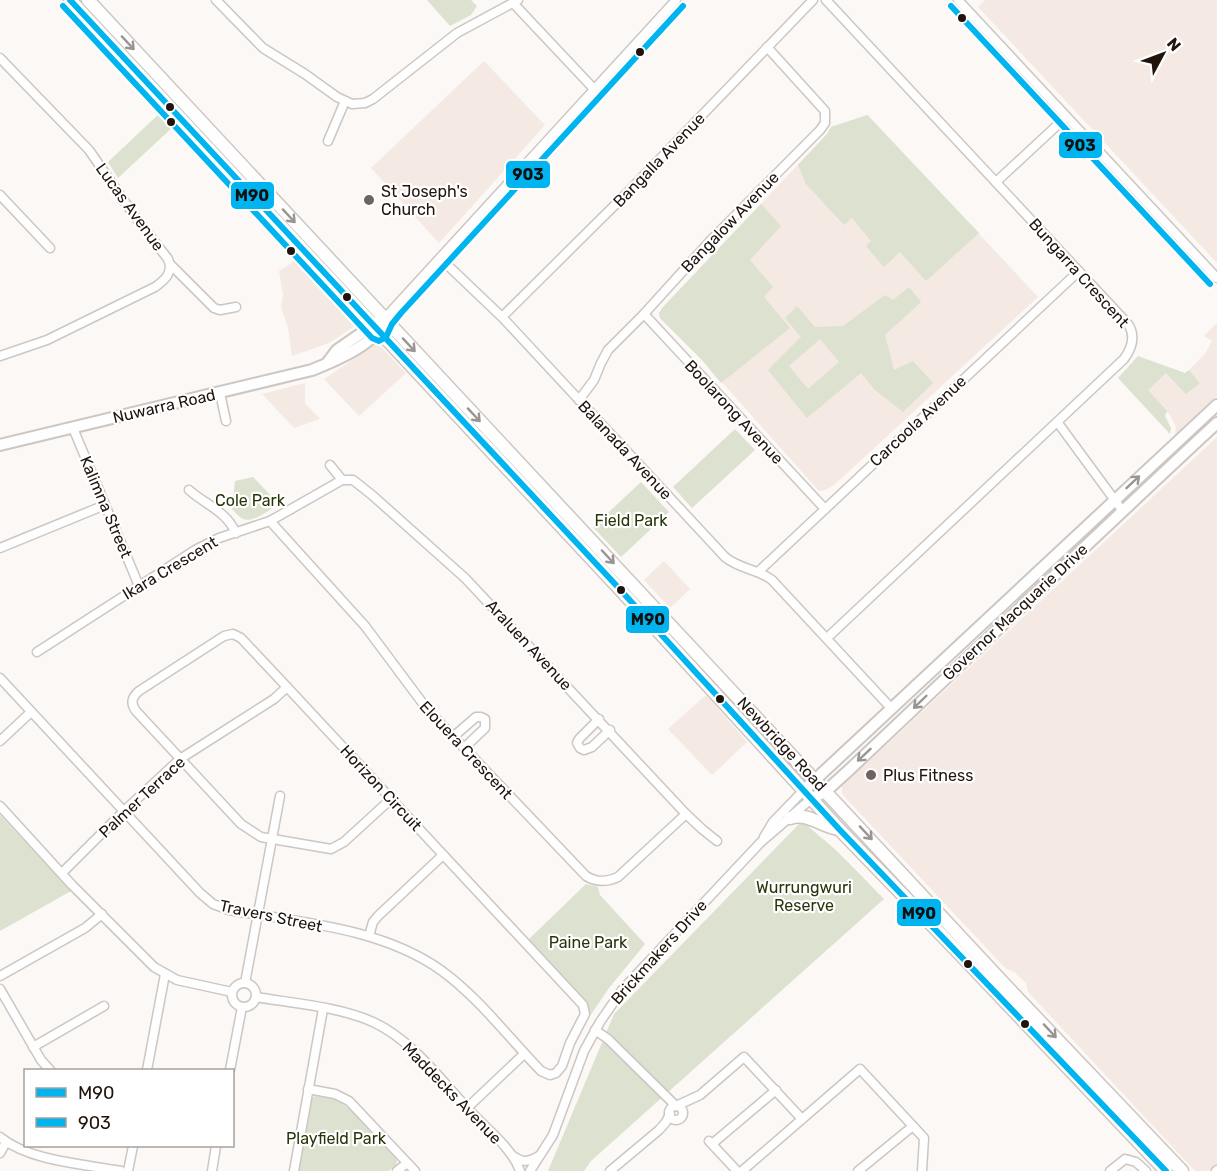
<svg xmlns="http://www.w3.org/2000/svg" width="1217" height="1171" font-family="Rubik,sans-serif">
  <rect width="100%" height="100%" fill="#fbf8f6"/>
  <g fill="#f4e9e3">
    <path d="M985 0H1217V263L978 7Z"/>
    <path d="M484 61 545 125 439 243 371 168Z"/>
    <path d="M868 115 1038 297 833 486 825 490 819 491 702 360 660 318 659 313 663 307 827 134 831 127Z"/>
    <path d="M298 259 357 321 356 325 329 343 292 356 288 328 281 307 283 295 279 271Z"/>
    <path d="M1217 323V396L1175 435 1176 426 1169 414 1147 390 1166 373 1191 389 1200 383 1189 370 1205 354 1212 341 1204 336Z"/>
    <path d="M375 345H379L406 373 359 416 324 379Z"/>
    <path d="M305 383V403L320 419 294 428 262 394Z"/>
    <path d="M1217 437V1171H1195L1028 992 1026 983 1014 972 1006 969 842 794V786Z"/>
    <path d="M664 561 690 589 670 608 644 580Z"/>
    <path d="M706 695 747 742 712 775 668 729Z"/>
  </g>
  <g fill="#dce2cf" fill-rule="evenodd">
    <path d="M427 0H471L477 6 471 15 450 26Z"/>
    <path d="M161 112 174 126 118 178 108 162Z"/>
    <path d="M867 115 979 233 926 281 900 252 884 267 866 246 871 241 852 218 844 225 806 184 798 165 827 134 831 127Z"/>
    <path d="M761 204 781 226 750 260 773 287 764 297 790 328 721 383 702 360 660 318 659 313 663 307Z"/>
    <path d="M909 287 921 302 885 335 894 370 913 361 933 383 903 412 875 390 861 373 807 418 768 370 801 337 785 318 797 306 815 327 843 326 885 295 893 300ZM820 339 839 362 808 389 789 366Z"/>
    <path d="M1138 356 1185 373 1189 370 1200 383 1186 394 1166 373 1148 390 1167 411 1165 416 1171 428 1170 434 1118 378Z"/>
    <path d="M735 429 755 450 692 508 673 487Z"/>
    <path d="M253 477 279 504C270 509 254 523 243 519 239 517 235 512 232 509L235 481Z"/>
    <path d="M641 482 669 512 621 557 593 527Z"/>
    <path d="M0 815 71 891 0 931Z"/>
    <path d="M802 821 837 851 884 899 591 1161 584 1171H548L614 1014Z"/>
    <path d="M586 884 598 887 600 895 645 944 609 988 590 1016 585 1001 528 940Z"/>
    <path d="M318 1094C352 1101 372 1131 395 1155L397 1161 396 1166 388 1171H298L311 1099Z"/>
  </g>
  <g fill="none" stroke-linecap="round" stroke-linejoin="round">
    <g stroke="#cdc6c2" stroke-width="11">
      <g id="minor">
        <path d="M216 0 263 48 305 74 337 97 352 104 365 103 373 99 457 33 518 0"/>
        <path d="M826 0 1128 324C1136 336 1132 348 1124 359L827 638"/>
        <path d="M958 0 1217 278"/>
        <path d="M514 4 594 89"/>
        <path d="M0 58 89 150 136 218 168 259C174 272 165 280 155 287L47 340 0 356"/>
        <path d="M328 141 345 101"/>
        <path d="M996 182 1066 117"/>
        <path d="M0 195 50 248"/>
        <path d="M440 258 502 317 725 557C739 569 758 569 772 580L891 708"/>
        <path d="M171 265 214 308 220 310 236 307"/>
        <path d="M644 314 825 509"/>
        <path d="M502 317 627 193 813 0"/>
        <path d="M384 319 676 0"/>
        <path d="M220 393 226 421"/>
        <path d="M579 400 594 380 601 363 608 350 644 314 711 240 820 130 825 123V111L767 47"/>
        <path d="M1058 423 1122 510"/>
        <path d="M73 428 139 586"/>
        <path d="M330 465 342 480H353L372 495 465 578 686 814 702 829 717 841"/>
        <path d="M189 490C206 505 226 511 236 533"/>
        <path d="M270 521 365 626 427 709 586 876C597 883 607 882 618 877L686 814"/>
        <path d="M0 548 105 505"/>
        <path d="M758 572 1079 271"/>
        <path d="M37 652 195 550 219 538 270 521 342 480"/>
        <path d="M0 678 200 893 213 904 229 910C299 922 383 928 442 971 479 998 509 1038 541 1071L550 1075 556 1073 562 1066 570 1043 585 1014 583 1005 287 687 241 638 233 634 224 636 139 691C132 697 130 703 136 711L241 824 261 837 331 849 344 842 391 799"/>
        <path d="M599 719 579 739 577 743 580 748 584 750 592 747 610 730"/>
        <path d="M453 737 476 717H481L485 719V728L464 748"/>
        <path d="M0 741 31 712"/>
        <path d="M0 806 72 885 154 967 177 980 232 992"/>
        <path d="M764 837 773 822 803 791"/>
        <path d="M62 873 124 811 180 759 274 699 287 687"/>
        <path d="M369 936 373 922 378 916 443 855"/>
        <path d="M0 976 85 928 102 914"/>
        <circle cx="244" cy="995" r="12"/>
        <path d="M245 983 280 796"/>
        <path d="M0 989 41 1060 50 1070"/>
        <path d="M256 997C292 1003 340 1007 373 1022 412 1040 441 1080 470 1111 487 1129 512 1148 520 1171"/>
        <path d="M595 1030 608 1039 676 1106"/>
        <path d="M33 1047 104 1006"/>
        <path d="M147 1070 165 974"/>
        <path d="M230 1070 242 1007"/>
        <path d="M308 1089 335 1094 349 1101 415 1171"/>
        <path d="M676 1106 700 1095 744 1057 802 1119"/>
        <circle cx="676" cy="1113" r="7"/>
        <path d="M467 1108 524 1054"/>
        <path d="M0 1137C29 1161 84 1164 121 1171"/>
        <path d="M709 1141 737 1171"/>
        <path d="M712 1144 776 1090"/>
        <path d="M0 1153 6 1142"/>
        <path d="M513 1156C523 1163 529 1162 539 1156"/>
        <path d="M128 1171 133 1146"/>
        <path d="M212 1171 216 1146"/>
        <path d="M294 1171 323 1009"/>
        <path d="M397 1171 407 1163"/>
        <path d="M530 1171 553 1135 584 1051 600 1022 622 990 761 842 811 799"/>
        <path d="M610 1171 659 1130 666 1122 670 1114"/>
        <path d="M742 1171 860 1069 924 1138 922 1171"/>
        <path d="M858 1171 913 1126"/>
        <path d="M1110 1171 1125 1159 1136 1162 1146 1171"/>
        <path d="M1216 1171 1217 1170"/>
      </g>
    </g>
    <g stroke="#cdc6c2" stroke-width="14">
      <g id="major">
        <path d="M328 362 337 350 379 321"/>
        <path d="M0 445 312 370C332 362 374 345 382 324"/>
        <path d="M803 791 1217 405"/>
        <path d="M811 799 826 791 848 771C971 655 1093 538 1217 423"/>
      </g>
    </g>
    <g stroke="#cdc6c2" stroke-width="15">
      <g id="highway">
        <path d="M70 0 615 584 839 829 959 953 1166 1171"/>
        <path d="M88 0 1009 989 1182 1171"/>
        <path d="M790 818C809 812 821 827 839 829"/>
      </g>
    </g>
    <use href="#minor" stroke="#fefefe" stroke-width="8"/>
    <use href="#major" stroke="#fefefe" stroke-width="10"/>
    <use href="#highway" stroke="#fefefe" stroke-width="12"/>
    <g stroke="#fff" stroke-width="10">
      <path id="bus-1" d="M70 0 615 584 839 829 1166 1171"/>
    </g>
    <g stroke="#fff" stroke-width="10">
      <g id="bus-2">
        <path d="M63 6 372 338 379 341 386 337 392 324 401 313 683 6"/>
        <path d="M951 6 1210 284"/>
      </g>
    </g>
    <use href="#bus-1" stroke="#00b5ef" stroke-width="6"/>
    <use href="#bus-2" stroke="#00b5ef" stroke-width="6"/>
  </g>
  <defs><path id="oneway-shaft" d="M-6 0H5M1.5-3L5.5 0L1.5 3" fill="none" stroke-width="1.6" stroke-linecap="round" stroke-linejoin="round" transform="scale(1.5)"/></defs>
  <g stroke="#9a9592">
    <use href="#oneway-shaft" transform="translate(128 43) rotate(47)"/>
    <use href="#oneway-shaft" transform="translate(289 216) rotate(47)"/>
    <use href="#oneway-shaft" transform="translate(409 345) rotate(47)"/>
    <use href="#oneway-shaft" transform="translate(474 415) rotate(47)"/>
    <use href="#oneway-shaft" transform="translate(1133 482) rotate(-43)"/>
    <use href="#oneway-shaft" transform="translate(608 557) rotate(47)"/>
    <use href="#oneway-shaft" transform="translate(920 702) rotate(136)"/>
    <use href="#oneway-shaft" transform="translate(864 755) rotate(137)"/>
    <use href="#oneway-shaft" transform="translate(866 833) rotate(47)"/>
    <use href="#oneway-shaft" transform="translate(1050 1031) rotate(47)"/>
  </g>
  <g fill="#20140d" stroke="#fff" stroke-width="2">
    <circle cx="962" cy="18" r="5"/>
    <circle cx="640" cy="52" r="5"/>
    <circle cx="170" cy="107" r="5"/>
    <circle cx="171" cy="122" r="5"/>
    <circle cx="291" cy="251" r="5"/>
    <circle cx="347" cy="297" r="5"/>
    <circle cx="621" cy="590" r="5"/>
    <circle cx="720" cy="699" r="5"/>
    <circle cx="968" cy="964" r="5"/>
    <circle cx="1025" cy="1024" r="5"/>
  </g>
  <g fill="#6d645f" stroke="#fff" stroke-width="2">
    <circle cx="369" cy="200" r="6"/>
    <circle cx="871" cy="775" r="6"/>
  </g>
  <g text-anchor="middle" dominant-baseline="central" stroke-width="4.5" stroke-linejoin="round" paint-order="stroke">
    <g font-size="16" fill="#20140d" stroke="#fff">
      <text transform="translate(659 160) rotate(-46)">Bangalla Avenue</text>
      <text transform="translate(130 207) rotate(54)">Lucas Avenue</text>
      <text transform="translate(730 222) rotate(-46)">Bangalow Avenue</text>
      <text transform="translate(1079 273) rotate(48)">Bungarra Crescent</text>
      <text transform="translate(164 406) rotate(-13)">Nuwarra Road</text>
      <text transform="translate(734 412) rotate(47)">Boolarong Avenue</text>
      <text transform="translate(918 421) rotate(-43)">Carcoola Avenue</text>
      <text transform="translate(625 450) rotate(47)">Balanada Avenue</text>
      <text transform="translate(106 507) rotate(67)">Kalimna Street</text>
      <text transform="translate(170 568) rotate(-31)">Ikara Crescent</text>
      <text transform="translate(1015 612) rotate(-43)">Governor Macquarie Drive</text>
      <text transform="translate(529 645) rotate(47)">Araluen Avenue</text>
      <text transform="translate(782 744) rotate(47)">Newbridge Road</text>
      <text transform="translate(466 750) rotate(47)">Elouera Crescent</text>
      <text transform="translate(381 788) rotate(47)">Horizon Circuit</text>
      <text transform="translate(142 797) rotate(-43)">Palmer Terrace</text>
      <text transform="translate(271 916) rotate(12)">Travers Street</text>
      <text transform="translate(659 952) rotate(-48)">Brickmakers Drive</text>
      <text transform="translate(452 1093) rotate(46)">Maddecks Avenue</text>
    </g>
    <g font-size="16" fill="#20140d" stroke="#fff" text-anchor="start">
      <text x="381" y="191">St Joseph's<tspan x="381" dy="18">Church</tspan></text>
      <text x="883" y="775">Plus Fitness</text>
    </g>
    <g font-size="16" fill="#273609" stroke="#fff">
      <text x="250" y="500">Cole Park</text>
      <text x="631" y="520">Field Park</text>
      <text x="804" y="887">Wurrungwuri<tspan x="804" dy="18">Reserve</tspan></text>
      <text x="588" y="942">Paine Park</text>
      <text x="336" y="1138">Playfield Park</text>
    </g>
  </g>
  <g stroke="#fff" stroke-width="2">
    <rect x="1058" y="131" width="45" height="28" rx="6" fill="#00b5ef"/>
    <rect x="505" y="160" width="46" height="29" rx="6" fill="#00b5ef"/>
    <rect x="230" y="181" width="45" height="29" rx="6" fill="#00b5ef"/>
    <rect x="625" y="605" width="45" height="29" rx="6" fill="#00b5ef"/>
    <rect x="896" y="898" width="46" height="29" rx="6" fill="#00b5ef"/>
  </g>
  <g font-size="16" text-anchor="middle" font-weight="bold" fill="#111">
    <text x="1080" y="151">903</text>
    <text x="528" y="180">903</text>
    <text x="252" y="201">M90</text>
    <text x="648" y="625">M90</text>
    <text x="919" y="919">M90</text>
  </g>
  <rect x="24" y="1069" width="210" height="78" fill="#ffffff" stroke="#a6a19e" stroke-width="1.5"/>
  <rect x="36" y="1088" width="30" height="9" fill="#00b5ef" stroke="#a6a19e" stroke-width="1.5"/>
  <text x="78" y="1099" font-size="18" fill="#20140d">M90</text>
  <rect x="36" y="1118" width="30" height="9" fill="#00b5ef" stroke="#a6a19e" stroke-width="1.5"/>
  <text x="78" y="1129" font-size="18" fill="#20140d">903</text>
  <g transform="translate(1163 54) rotate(49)" stroke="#ffffff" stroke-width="4.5" paint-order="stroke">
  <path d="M0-4.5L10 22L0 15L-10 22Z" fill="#20140d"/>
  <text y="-9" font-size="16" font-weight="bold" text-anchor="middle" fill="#20140d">N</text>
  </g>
</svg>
